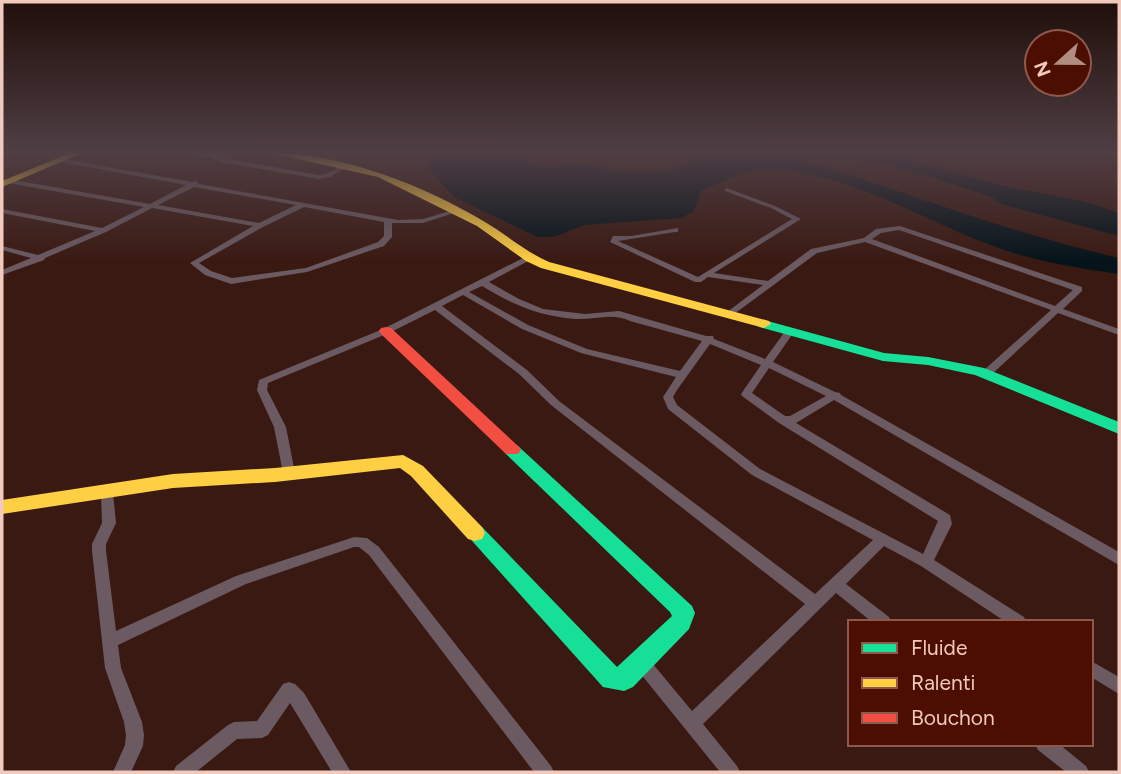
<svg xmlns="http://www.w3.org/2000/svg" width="1121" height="774" font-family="Figtree,sans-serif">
  <rect width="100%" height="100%" fill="#3a1912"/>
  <path fill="#05141a" d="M427 153H514L538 167 590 164 608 170 654 172 677 168 708 153H884L1004 186 1086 202 1119 213V236L1001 204 990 196C932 179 869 153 809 158V162C912 194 1013 234 1119 258V274C1078 268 1038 262 999 248 927 223 839 166 762 170 741 172 720 183 701 190L694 211 681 218 584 225 554 237H538L454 197 429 169Z"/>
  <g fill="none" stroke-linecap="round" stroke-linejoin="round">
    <g fill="#6b5a61" fill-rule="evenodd">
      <path d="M2 153H8L2 155Z"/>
      <path d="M213 153H217V156L222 158 319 175 326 174 343 165 348 166 330 177 319 179 220 162 212 158Z"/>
      <path d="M1112 153H1119V159Z"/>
      <path d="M58 158 192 182 196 181 199 184 398 220 423 219 453 210 457 212 423 223H392V237L384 246 307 272 231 284 205 275 190 263 253 226 152 208 106 232 45 258 44 260 2 275V270L31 258 2 250V246L38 255 95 231 2 213V209L102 228 144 207 8 183 2 184V180L8 179 150 204 186 185 56 161V159ZM194 187 296 205 259 223 158 205ZM304 207 384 222V236L378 242 306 268 232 278 211 271 199 263 263 227Z"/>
      <path d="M727 188 775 206 801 219 714 273 768 281 811 249 864 238 876 229 900 226 1082 287V291L1063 309 1119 329V335L1058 313 991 375H983L982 373 983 371 1051 310 865 242 817 253 730 317 727 316 725 314 727 312 763 285 708 277 701 282H695L610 242 613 236H631L678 228V232H675L618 241 698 277 792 219 771 208 725 191 724 190ZM899 230 1073 290 1055 306 872 239 881 233Z"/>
      <path d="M527 256H530L534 258 489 282 519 299 543 309 585 314 619 311 706 336H713L714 339 765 359 786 330H792L794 332 773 362 835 392 840 393 841 395 1119 552V565L834 400 796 423 950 515 952 524 934 560 1024 617 1026 622H1006L921 566 884 546 846 584 889 617 891 622H872L836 593 703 724 737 766 740 772H720L636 668 634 663 636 658 642 656 648 658 692 711 805 604 551 405 519 374 435 310 389 333 268 383 267 390 286 427 295 473 293 476H285L283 473 274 427 257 390 259 380 383 329ZM482 286C513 305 538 316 575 319 594 320 613 312 630 321L702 341 680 371 587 349 528 325 469 292ZM463 295 522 329 581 353 676 377 663 397 668 409 752 475 873 540 815 594 559 401 527 370 442 306ZM710 344 761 365 741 394 742 396 779 423 938 521 923 554 760 469 677 405 673 397 677 390ZM769 368 826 396 790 416H785L752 393Z"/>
      <path d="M107 488 111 490 113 493 116 523 106 544V551L116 631 236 576 354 537 367 538 379 547 551 766 554 772H534L369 555 359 547H354L246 584 118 645 121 668 142 722 144 735 143 746 131 772H113L125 745 126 735 124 722 105 668 92 551V544L102 523 101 493 103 490Z"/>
      <path d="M1091 661 1119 677V694L1091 677Z"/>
      <path d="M289 682 295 684 304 693 351 772H332L290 703 268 735 262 738 237 739 196 772H173L176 766 228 725 234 722 257 721 283 684Z"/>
      <path d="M1035 744H1059L1086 766 1089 772H1066L1038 750Z"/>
    </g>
    <g fill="#16e098" fill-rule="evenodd">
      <path d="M192 153H225C218 158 199 158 192 153Z"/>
      <path d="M764 320 884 353 928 357 984 368 1119 422V434L975 375 928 365 883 361 759 327 757 324 759 321Z"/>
      <path d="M512 444 518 446 692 606 695 613 689 629 633 687 624 691 603 687 465 533 468 527 475 525 482 527 617 667 672 616 670 612 506 454 503 450 506 446Z"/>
    </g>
    <g fill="#ffcf43" fill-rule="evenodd">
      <path d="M70 153H82L2 187V181Z"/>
      <path d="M271 153C342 153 425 186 485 222 507 235 526 252 549 262L769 321 771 324 764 328 541 268 526 261 477 226 378 177Z"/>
      <path d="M403 455 423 466 482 527 485 533 482 539 475 541 468 539 411 476 400 468 275 482 173 488 2 514V500L173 474 275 468Z"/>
    </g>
    <path fill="#f24e42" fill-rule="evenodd" d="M386 327 391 328 518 446 521 450 518 454H506L381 334 379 331 381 328Z"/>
  </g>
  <linearGradient id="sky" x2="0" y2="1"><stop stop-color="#200e0a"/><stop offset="0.58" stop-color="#4f3e44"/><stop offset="1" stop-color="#4f3e44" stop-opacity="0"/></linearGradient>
  <rect width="1121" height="262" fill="url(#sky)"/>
  <rect width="1121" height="774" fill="none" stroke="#f1cabd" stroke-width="7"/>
  <rect x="848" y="620" width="245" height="126" fill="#4c0e00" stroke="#8e594c" stroke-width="2"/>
  <rect x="862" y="643" width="35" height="10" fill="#16e098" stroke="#8e594c" stroke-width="2"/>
  <text x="911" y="655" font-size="21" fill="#f1cabd">Fluide</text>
  <rect x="862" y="678" width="35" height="10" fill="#ffcf43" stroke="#8e594c" stroke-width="2"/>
  <text x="911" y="690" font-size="21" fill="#f1cabd">Ralenti</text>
  <rect x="862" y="713" width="35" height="10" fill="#f24e42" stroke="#8e594c" stroke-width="2"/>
  <text x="911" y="725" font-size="21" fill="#f1cabd">Bouchon</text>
  <g transform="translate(1058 63) rotate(249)"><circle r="33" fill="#4c0e00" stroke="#8e594c" stroke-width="2"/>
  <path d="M0-5L12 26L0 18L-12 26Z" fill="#b18c81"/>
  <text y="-10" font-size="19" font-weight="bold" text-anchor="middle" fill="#f1cabd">N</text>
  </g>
</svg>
